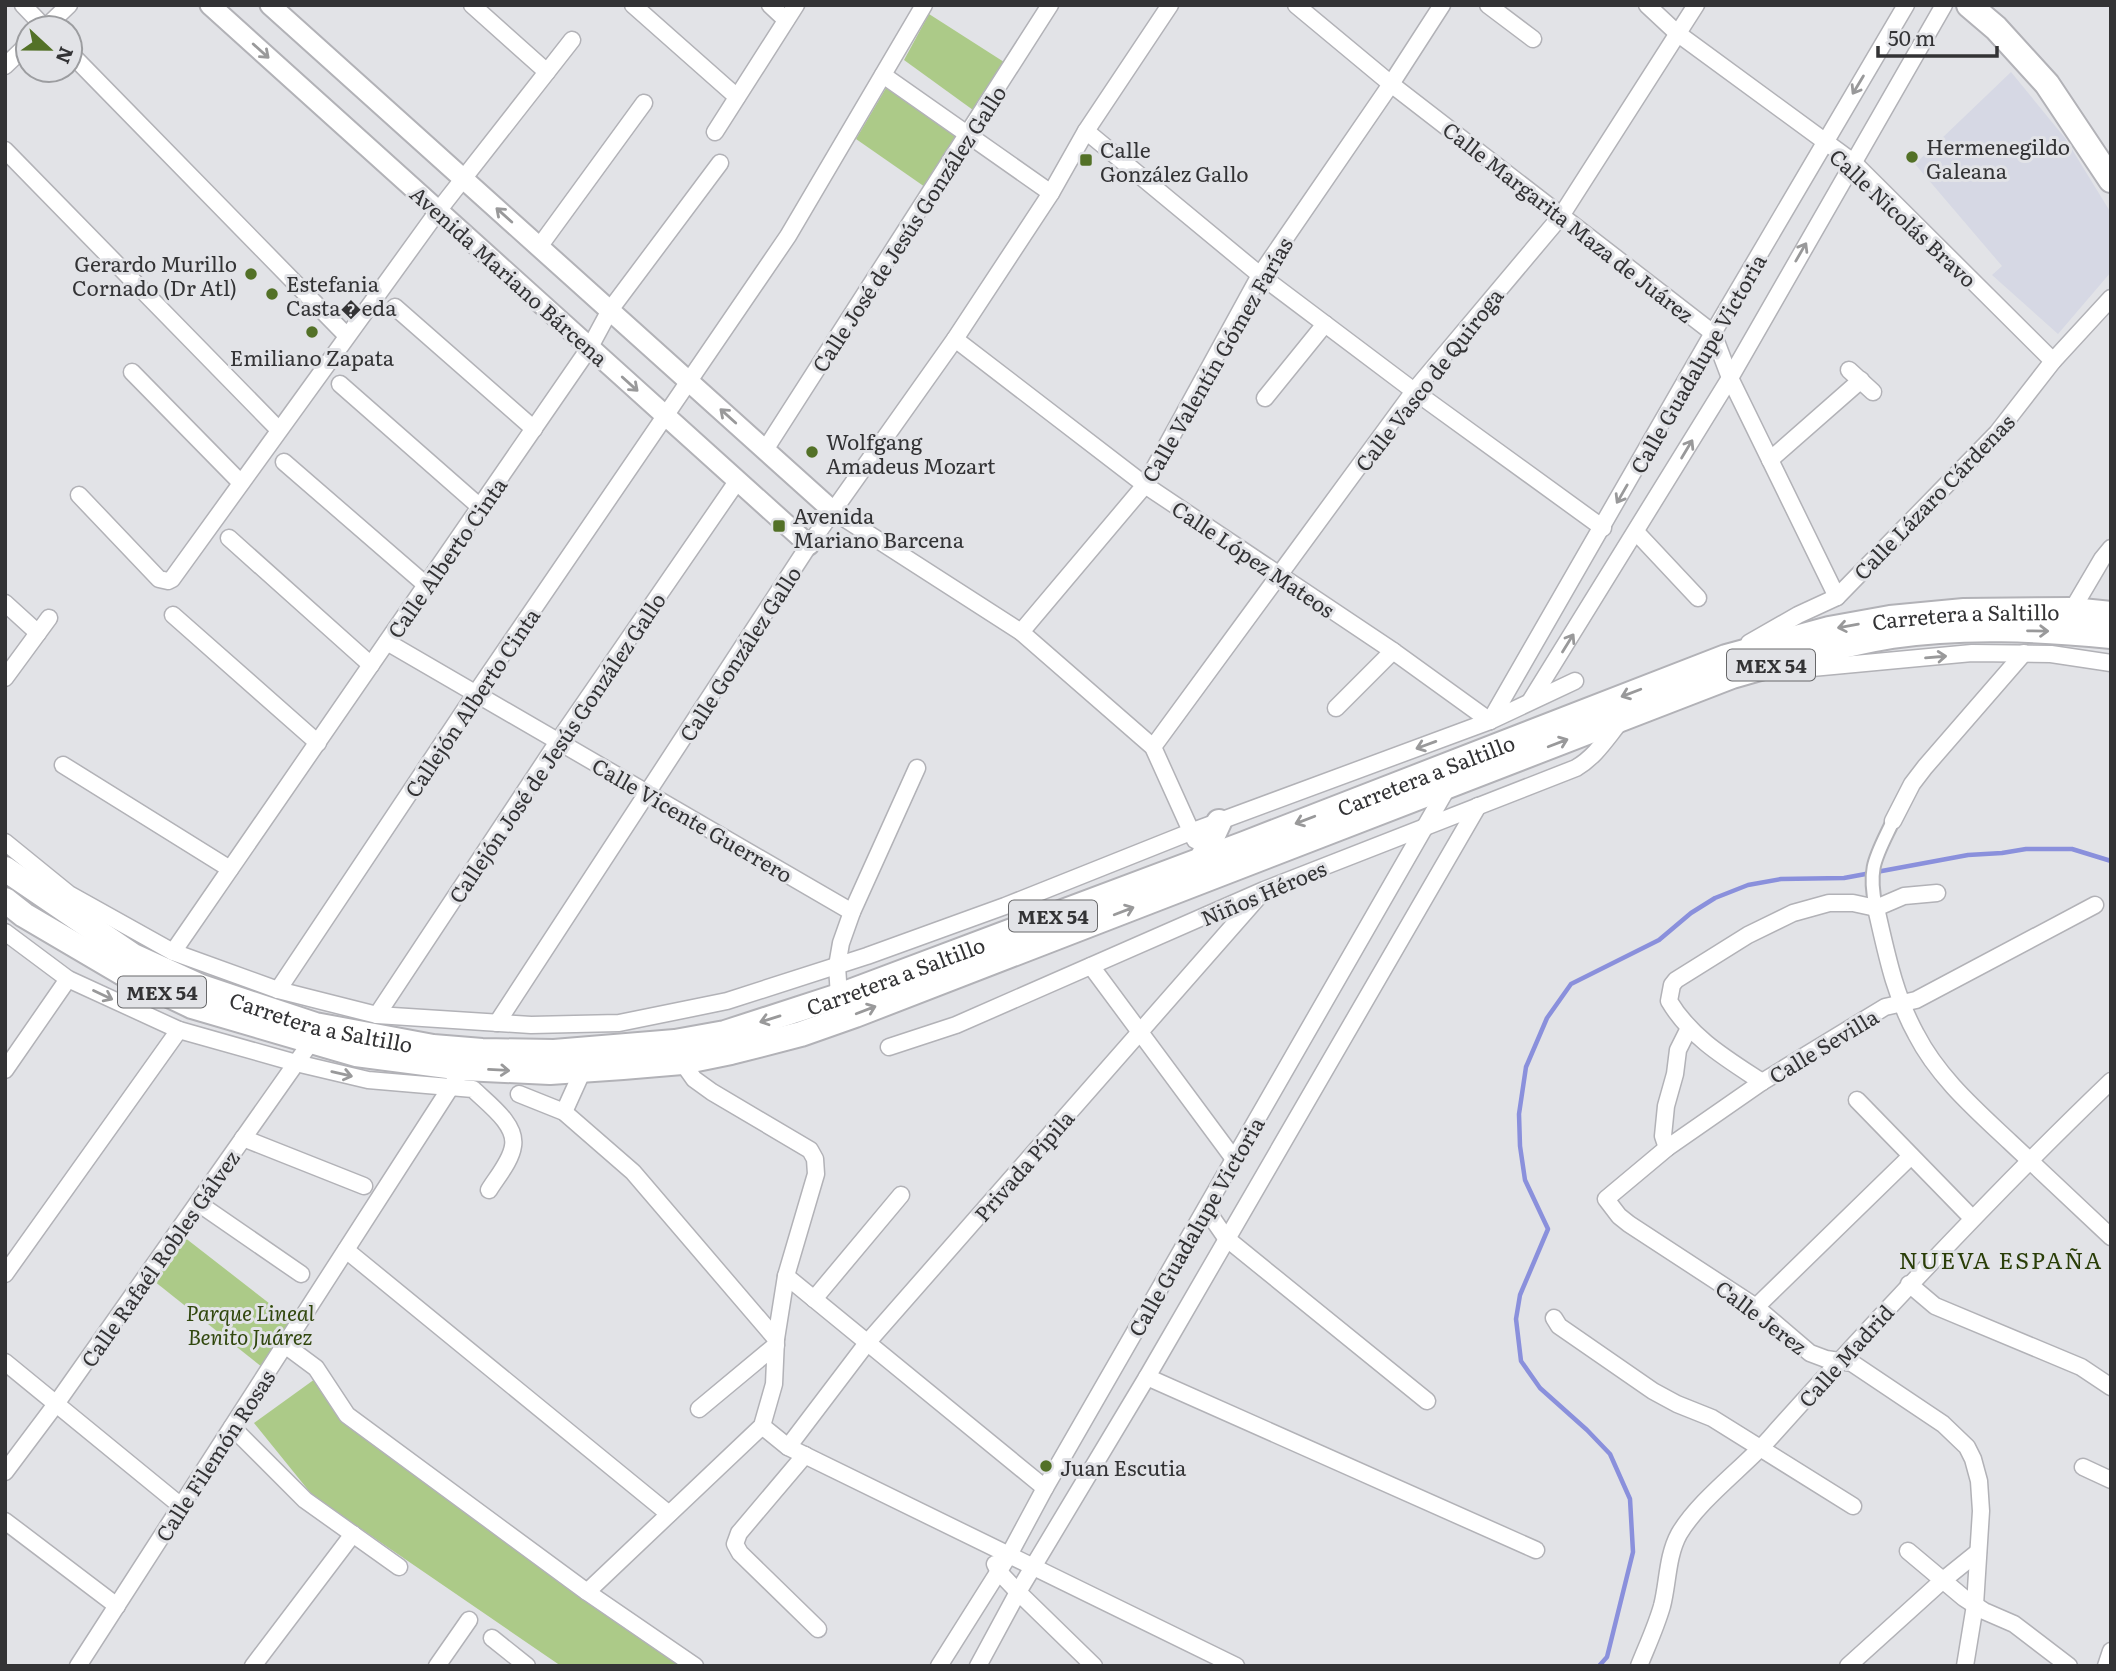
<svg xmlns="http://www.w3.org/2000/svg" width="2116" height="1671" font-family="Literata,serif">
  <rect width="100%" height="100%" fill="#e2e3e7"/>
  <path fill="#d6d8e4" d="M2011 72 2065 138 2111 213V272L2058 334 1992 275 2002 266 1915 164Z"/>
  <g fill="#acca88">
    <path d="M929 14 1004 62 973 110 904 60Z"/>
    <path d="M886 88 957 137 925 187 856 139Z"/>
    <path d="M184 1237 292 1321 262 1367 154 1281Z"/>
    <path d="M315 1379 341 1421 508 1544 685 1666H561L313 1496 254 1423Z"/>
  </g>
  <g fill="none" stroke-linecap="round" stroke-linejoin="round">
    <path stroke="#8a90dc" stroke-width="4.5" d="M1599 1666 1607 1657 1633 1552 1630 1499 1610 1454 1587 1430 1540 1388 1521 1361 1516 1319 1520 1295 1548 1229 1525 1180 1520 1146 1519 1114 1526 1067 1547 1018 1571 984 1659 940 1691 913 1715 898 1748 885 1781 879 1844 878 1968 855 2002 853 2026 849H2072L2111 861"/>
    <g stroke="#b2b2b7" stroke-width="16">
      <path id="pedestrian" d="M1876 908C1867 867 1876 857 1893 821"/>
    </g>
    <g stroke="#b2b2b7" stroke-width="19">
      <g id="minor">
        <path d="M23 5 45 28"/>
        <path d="M472 5 547 72"/>
        <path d="M633 5 737 97"/>
        <path d="M770 5 786 20"/>
        <path d="M1296 5 1391 84 1713 333 1730 378 1837 597"/>
        <path d="M1488 5 1533 39"/>
        <path d="M1647 5 1677 33 1853 162 2053 361"/>
        <path d="M45 28 69 5"/>
        <path d="M70 53 347 336"/>
        <path d="M5 66 28 44"/>
        <path d="M883 75 1051 193"/>
        <path d="M1086 131 1260 275 1414 391 1603 528"/>
        <path d="M715 132 796 5"/>
        <path d="M5 150 279 430"/>
        <path d="M539 247 644 103"/>
        <path d="M395 307 534 429"/>
        <path d="M955 339 1145 485 1393 651 1490 721"/>
        <path d="M1849 370 1873 392"/>
        <path d="M132 372 241 483"/>
        <path d="M340 384 480 507"/>
        <path d="M1265 398 1325 324"/>
        <path d="M765 450 1050 5"/>
        <path d="M1770 460 1861 380"/>
        <path d="M284 462 426 585"/>
        <path d="M79 495 159 579 168 581 172 579 438 211 572 40"/>
        <path d="M833 511 1021 632 1153 747 1195 840"/>
        <path d="M1637 533 1698 598"/>
        <path d="M229 538 371 665"/>
        <path d="M5 603 38 633"/>
        <path d="M2072 610 2102 559 2111 548"/>
        <path d="M173 615 318 743"/>
        <path d="M1021 632 1145 485 1260 275 1391 84 1442 5"/>
        <path d="M387 642 852 912"/>
        <path d="M1749 643 1798 615 1837 597 1997 433 2053 361 2111 298"/>
        <path d="M1787 666 1812 668 1972 653 2051 654 2111 663"/>
        <path d="M5 678 49 618"/>
        <path d="M1531 700 1730 378 1944 5"/>
        <path d="M1336 708 1393 651"/>
        <path d="M1490 721 1713 333 1906 5"/>
        <path d="M1153 747 1414 391 1561 216 1696 5"/>
        <path d="M63 765 230 869"/>
        <path d="M1893 821 1912 784 1925 767 2024 653"/>
        <path d="M5 842 69 894 173 952 278 990 377 1015 531 1025 619 1023 727 1001 867 956 1005 906 1193 831 1490 721 1575 681"/>
        <path d="M1876 908C1886 951 1894 994 1916 1034 1938 1077 1975 1109 2010 1142 2043 1173 2077 1205 2111 1237"/>
        <path d="M5 932 68 979 179 1030 296 1063 368 1080 473 1089C487 1103 517 1124 513 1146 511 1161 497 1177 489 1190"/>
        <path d="M173 952 590 347 610 310 720 163"/>
        <path d="M1091 966 1234 1159"/>
        <path d="M278 990 476 693 788 236 924 5"/>
        <path d="M839 996 837 966 841 943 852 912 917 768"/>
        <path d="M377 1015 559 740 738 480"/>
        <path d="M497 1023 809 545 955 339 1051 193 1086 131 1170 5"/>
        <path d="M889 1047 956 1025 1264 890 1576 768C1595 757 1606 739 1620 722"/>
        <path d="M5 1070 68 979"/>
        <path d="M1762 1082C1727 1059 1691 1038 1669 1001L1672 985 1676 980 1748 935 1793 913 1829 903H1853L1876 908 1904 896 1937 893"/>
        <path d="M519 1094 564 1112 633 1172 776 1339"/>
        <path d="M1857 1100 1972 1218"/>
        <path d="M564 1112 583 1070"/>
        <path d="M243 1138 364 1186"/>
        <path d="M1667 1148 1663 1136 1666 1106 1675 1074 1678 1050 1689 1028"/>
        <path d="M198 1203 301 1274"/>
        <path d="M1206 1209 1226 1238 1427 1401"/>
        <path d="M346 1250 669 1514"/>
        <path d="M5 1274 179 1030"/>
        <path d="M786 1276 1045 1488"/>
        <path d="M1909 1284 1935 1306 2081 1367 2111 1387"/>
        <path d="M814 1299 901 1195"/>
        <path d="M1756 1307 1911 1156"/>
        <path d="M1554 1318 1559 1326 1653 1391 1677 1404 1712 1418 1853 1506"/>
        <path d="M285 1345 316 1368 347 1415 587 1592 695 1666"/>
        <path d="M5 1362 181 1506"/>
        <path d="M1147 1377 1536 1550"/>
        <path d="M699 1409 776 1345"/>
        <path d="M762 1426 788 1447 1236 1666"/>
        <path d="M232 1427 305 1500 399 1567"/>
        <path d="M788 1447 867 1343 1261 894"/>
        <path d="M805 1455 739 1533 735 1544 740 1553 818 1629"/>
        <path d="M2083 1467 2111 1480"/>
        <path d="M5 1472 56 1404 311 1042"/>
        <path d="M5 1521 117 1606"/>
        <path d="M1908 1551 1964 1598 1984 1611 2014 1624 2069 1666"/>
        <path d="M995 1564 999 1572 1018 1592 1094 1666"/>
        <path d="M587 1592 762 1426 774 1384 776 1339 786 1276 816 1174 815 1159 810 1150 712 1092 694 1079 682 1062"/>
        <path d="M492 1638 527 1666"/>
        <path d="M78 1666 463 1068"/>
        <path d="M253 1666 353 1534"/>
        <path d="M437 1666 469 1620"/>
        <path d="M939 1666 1009 1555 1045 1488 1449 785"/>
        <path d="M978 1666 1018 1592 1147 1377 1478 806"/>
        <path d="M1639 1666C1647 1646 1656 1627 1662 1606 1668 1583 1667 1556 1679 1534 1699 1500 1743 1468 1770 1438 1880 1315 1992 1195 2111 1081"/>
        <path d="M1848 1666 1942 1581 1978 1552"/>
        <path d="M1965 1666 1975 1605 1981 1511 1979 1481 1973 1459 1967 1447 1943 1424 1852 1363 1826 1359 1810 1353 1756 1307 1629 1224 1619 1216 1606 1199 1667 1148 1762 1082 1885 1007 1916 1000 2095 905"/>
        <path d="M2106 1666 2111 1651"/>
      </g>
    </g>
    <g stroke="#b2b2b7" stroke-width="23">
      <g id="tertiary">
        <path d="M210 5 809 545"/>
        <path d="M270 5 833 511"/>
      </g>
    </g>
    <g stroke="#b2b2b7" stroke-width="28">
      <g id="primary">
        <path d="M1969 5 1996 28 2047 84 2111 180"/>
        <path d="M1202 859 1219 822"/>
        <path id="s1" d="M5 869 133 956 201 987 315 1025 433 1047 482 1051 554 1052 675 1042 725 1033 839 996 1244 844 1726 657 1829 629 1890 618 1964 611 2072 610 2111 614"/>
        <path d="M5 900 24 915 121 972 192 1006 356 1054 463 1068 550 1072 623 1067 682 1062 731 1052 801 1034 855 1015 1732 676C1785 661 1838 645 1892 636 1964 625 2039 629 2111 636"/>
      </g>
    </g>
    <use href="#pedestrian" stroke="#fff" stroke-width="12"/>
    <use href="#minor" stroke="#fff" stroke-width="16"/>
    <use href="#tertiary" stroke="#fff" stroke-width="19"/>
    <use href="#primary" stroke="#fff" stroke-width="24"/>
  </g>
  <defs><path id="oneway-shaft" d="M-6 0H5M1.5-3L5.5 0L1.5 3" fill="none" stroke-width="1.6" stroke-linecap="round" stroke-linejoin="round" transform="scale(1.75)"/></defs>
  <g stroke="#99999a">
    <use href="#oneway-shaft" transform="translate(261 51) rotate(42)"/>
    <use href="#oneway-shaft" transform="translate(1858 85) rotate(121)"/>
    <use href="#oneway-shaft" transform="translate(504 215) rotate(-138)"/>
    <use href="#oneway-shaft" transform="translate(1801 252) rotate(-60)"/>
    <use href="#oneway-shaft" transform="translate(630 384) rotate(42)"/>
    <use href="#oneway-shaft" transform="translate(728 416) rotate(-138)"/>
    <use href="#oneway-shaft" transform="translate(1687 449) rotate(-59)"/>
    <use href="#oneway-shaft" transform="translate(1622 494) rotate(120)"/>
    <use href="#oneway-shaft" transform="translate(1848 626) rotate(170)"/>
    <use href="#oneway-shaft" transform="translate(2038 631) rotate(1)"/>
    <use href="#oneway-shaft" transform="translate(1568 643) rotate(-58)"/>
    <use href="#oneway-shaft" transform="translate(1936 657) rotate(-5)"/>
    <use href="#oneway-shaft" transform="translate(1631 693) rotate(159)"/>
    <use href="#oneway-shaft" transform="translate(1558 743) rotate(-21)"/>
    <use href="#oneway-shaft" transform="translate(1426 745) rotate(160)"/>
    <use href="#oneway-shaft" transform="translate(1305 820) rotate(159)"/>
    <use href="#oneway-shaft" transform="translate(1124 911) rotate(-21)"/>
    <use href="#oneway-shaft" transform="translate(103 995) rotate(25)"/>
    <use href="#oneway-shaft" transform="translate(866 1010) rotate(-21)"/>
    <use href="#oneway-shaft" transform="translate(770 1019) rotate(163)"/>
    <use href="#oneway-shaft" transform="translate(499 1070) rotate(3)"/>
    <use href="#oneway-shaft" transform="translate(342 1074) rotate(13)"/>
  </g>
  <g fill="#537127" stroke="#e2e3e7" stroke-width="2.5">
    <circle cx="1912" cy="157" r="7"/>
    <rect x="1079" y="153" width="14" height="14" rx="3.5"/>
    <circle cx="251" cy="274" r="7"/>
    <circle cx="272" cy="294" r="7"/>
    <circle cx="312" cy="332" r="7"/>
    <circle cx="812" cy="452" r="7"/>
    <rect x="772" y="519" width="14" height="14" rx="3.5"/>
    <circle cx="1046" cy="1466" r="7"/>
  </g>
  <g text-anchor="middle" dominant-baseline="central" stroke-width="6" stroke-linejoin="round" paint-order="stroke">
    <g fill="#e2e3e7" stroke="#68686a" stroke-width="2">
      <rect x="1727" y="649.5" width="88" height="31" rx="5"/>
      <rect x="1009" y="900.5" width="88" height="31" rx="5"/>
      <rect x="118" y="976.5" width="88" height="31" rx="5"/>
    </g>
    <g font-size="19" font-weight="bold" fill="#333335">
      <text x="1771" y="665">MEX 54</text>
      <text x="1053" y="916">MEX 54</text>
      <text x="162" y="992">MEX 54</text>
    </g>
    <g font-size="21" fill="#333335" stroke="#e2e3e7" text-anchor="start">
      <text x="1926" y="145">Hermenegildo<tspan x="1926" dy="24">Galeana</tspan></text>
      <text x="1100" y="148">Calle<tspan x="1100" dy="24">González Gallo</tspan></text>
      <text x="237" y="262" text-anchor="end">Gerardo Murillo<tspan x="237" dy="24">Cornado (Dr Atl)</tspan></text>
      <text x="286" y="282">Estefania<tspan x="286" dy="24">Casta�eda</tspan></text>
      <text x="312" y="356" text-anchor="middle">Emiliano Zapata</text>
      <text x="826" y="440">Wolfgang<tspan x="826" dy="24">Amadeus Mozart</tspan></text>
      <text x="793" y="514">Avenida<tspan x="793" dy="24">Mariano Barcena</tspan></text>
      <text x="1060" y="1466">Juan Escutia</text>
    </g>
    <g font-size="21" fill="#333335" stroke="#e2e3e7">
      <text transform="translate(1904 217) rotate(43)">Calle Nicolás Bravo</text>
      <text transform="translate(1569 221) rotate(38)">Calle Margarita Maza de Juárez</text>
      <text transform="translate(908 228) rotate(-57)">Calle José de Jesús González Gallo</text>
      <text transform="translate(510 275) rotate(42)">Avenida Mariano Bárcena</text>
      <text transform="translate(1216 359) rotate(-60)">Calle Valentín Gómez Farías</text>
      <text transform="translate(1697 363) rotate(-60)">Calle Guadalupe Victoria</text>
      <text transform="translate(1428 379) rotate(-52)">Calle Vasco de Quiroga</text>
      <text transform="translate(1933 496) rotate(-46)">Calle Lázaro Cárdenas</text>
      <text transform="translate(446 557) rotate(-55)">Calle Alberto Cinta</text>
      <text transform="translate(1254 558) rotate(34)">Calle López Mateos</text>
      <text stroke="none"><textPath href="#s1" startOffset="2077">Carretera a Saltillo</textPath></text>
      <text transform="translate(739 653) rotate(-57)">Calle González Gallo</text>
      <text transform="translate(471 702) rotate(-56)">Callejón Alberto Cinta</text>
      <text transform="translate(556 747) rotate(-56)">Callejón José de Jesús González Gallo</text>
      <text stroke="none"><textPath href="#s1" startOffset="1510">Carretera a Saltillo</textPath></text>
      <text transform="translate(693 819) rotate(30)">Calle Vicente Guerrero</text>
      <text transform="translate(1263 892) rotate(-23)">Niños Héroes</text>
      <text stroke="none"><textPath href="#s1" startOffset="943">Carretera a Saltillo</textPath></text>
      <text stroke="none"><textPath href="#s1" startOffset="355">Carretera a Saltillo</textPath></text>
      <text transform="translate(1823 1045) rotate(-31)">Calle Sevilla</text>
      <text transform="translate(1023 1165) rotate(-49)">Privada Pípila</text>
      <text transform="translate(1195 1226) rotate(-60)">Calle Guadalupe Victoria</text>
      <text transform="translate(159 1258) rotate(-55)">Calle Rafaél Robles Gálvez</text>
      <text transform="translate(1762 1316) rotate(37)">Calle Jerez</text>
      <text transform="translate(1845 1355) rotate(-48)">Calle Madrid</text>
      <text transform="translate(214 1455) rotate(-57)">Calle Filemón Rosas</text>
    </g>
    <g font-size="21" font-style="italic" fill="#31470e" stroke="#e2e3e7">
      <text x="250" y="1311">Parque Lineal<tspan x="250" dy="24">Benito Juárez</tspan></text>
    </g>
    <g font-size="23" letter-spacing="2" fill="#2a3e08" stroke="#e2e3e7">
      <text x="2001" y="1259">NUEVA ESPAÑA</text>
    </g>
  </g>
  <rect width="2116" height="1671" fill="none" stroke="#333335" stroke-width="14"/>
  <g transform="translate(49 49) rotate(112)"><circle r="33" fill="#e2e3e7" stroke="#9c9da0" stroke-width="2"/>
  <path d="M0-5L12 26L0 18L-12 26Z" fill="#537127"/>
  <text y="-10" font-size="19" font-weight="bold" text-anchor="middle" fill="#333335">N</text>
  </g>
  <path d="M1878 46v10h119v-10" fill="none" stroke="#333335" stroke-width="3.5"/>
  <text x="1888" y="46" font-size="21" fill="#333335" stroke="#e2e3e7" stroke-width="5" paint-order="stroke">50 m</text>
</svg>
